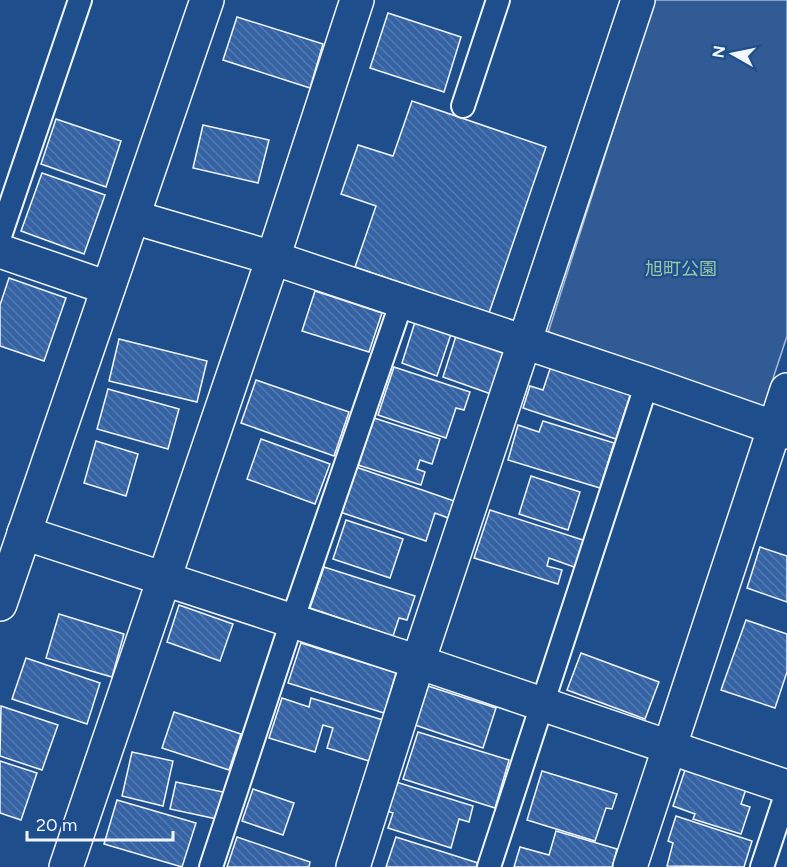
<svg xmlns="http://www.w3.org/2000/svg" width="787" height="867" font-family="Figtree,'Noto Sans JP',sans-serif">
  <defs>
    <pattern id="building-back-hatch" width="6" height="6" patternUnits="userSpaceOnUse" patternTransform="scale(1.5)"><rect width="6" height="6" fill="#3563a3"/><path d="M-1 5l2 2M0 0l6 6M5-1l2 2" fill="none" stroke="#537ab1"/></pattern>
  </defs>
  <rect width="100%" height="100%" fill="#1f4e8c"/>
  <path fill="#305b95" stroke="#a8bbd7" stroke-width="1.5" d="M655 0H787V336L763 409 547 336Z"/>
  <g fill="url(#building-back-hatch)" stroke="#f2f6ff" stroke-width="1.5">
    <path d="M388 13 461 37 444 92 370 68Z"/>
    <path d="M237 17 323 44 310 88 223 60Z"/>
    <path d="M412 101 546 147 489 313 355 267 376 206 341 194 358 145 393 156Z"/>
    <path d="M56 119 121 141 106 187 41 164Z"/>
    <path d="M203 125 269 140 258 183 193 168Z"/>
    <path d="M42 173 105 195 84 254 21 231Z"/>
    <path d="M9 278 66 298 44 361 0 346V305Z"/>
    <path d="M315 291 382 313 369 352 302 331Z"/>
    <path d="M415 322 451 334 437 376 402 363Z"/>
    <path d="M456 336 504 353 491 394 443 377Z"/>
    <path d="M119 339 207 361 197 402 109 381Z"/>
    <path d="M551 366 631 393 616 439 523 408 530 386 543 390Z"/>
    <path d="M394 367 470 392 464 410 456 408 446 438 378 415Z"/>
    <path d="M256 380 349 412 334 456 241 423Z"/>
    <path d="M108 389 179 409 168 449 97 429Z"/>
    <path d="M374 418 440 439 432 464 420 460 417 469 425 472 421 485 358 465Z"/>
    <path d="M543 421 614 443 600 488 508 460 518 425 539 432Z"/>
    <path d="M261 439 330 464 315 504 247 479Z"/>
    <path d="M96 441 138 454 126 496 84 483Z"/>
    <path d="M356 467 454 501 448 518 435 513 426 541 340 512Z"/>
    <path d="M531 476 580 492 568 530 519 514Z"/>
    <path d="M490 510 586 541 577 568 549 558 547 566 562 570 558 584 474 558Z"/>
    <path d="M346 520 403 539 390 578 333 559Z"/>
    <path d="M760 547 787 556V602L747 588Z"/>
    <path d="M324 567 415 596 407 620 399 618 393 636 310 608Z"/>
    <path d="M179 605 233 624 220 661 167 642Z"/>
    <path d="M59 614 124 634 112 677 46 658Z"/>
    <path d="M746 620 787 634V672L775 708 721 690Z"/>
    <path d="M301 643 396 673 384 713 288 683Z"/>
    <path d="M581 653 659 682 645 719 567 690Z"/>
    <path d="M26 658 100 683 87 724 12 699Z"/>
    <path d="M428 686 496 708 483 748 415 725Z"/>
    <path d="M282 698 309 707 311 698 383 720 369 761 327 748 333 728 323 725 315 752 269 738Z"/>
    <path d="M1 706 58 725 42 770 0 756Z"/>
    <path d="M174 712 241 734 229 770 162 748Z"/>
    <path d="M418 732 509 760 495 808 403 779Z"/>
    <path d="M132 752 173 761 163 806 122 796Z"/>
    <path d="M0 761 37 773 21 820 0 813Z"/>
    <path d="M685 770 746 789 741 804 750 807 741 834 693 819 695 814 673 806Z"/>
    <path d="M542 771 617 794 612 809 606 808 595 841 527 820Z"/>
    <path d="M176 782 223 792 217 819 170 809Z"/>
    <path d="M396 782 473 806 469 822 459 819 451 848 388 828 393 813 387 811Z"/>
    <path d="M253 789 294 803 283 835 242 821Z"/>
    <path d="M117 800 196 823 182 867 104 844Z"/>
    <path d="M676 816 752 841 744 867 667 866 673 843 668 841Z"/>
    <path d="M556 831 617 849 612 867H514L520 847 549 855Z"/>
    <path d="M237 837 310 862 309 867H227Z"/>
    <path d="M396 837 478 863 476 867H386Z"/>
  </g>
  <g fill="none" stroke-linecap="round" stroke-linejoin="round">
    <g stroke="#f2f6ff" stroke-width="26">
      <g id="lane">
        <path d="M463 106 498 0"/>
        <path d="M0 236 80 0"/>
        <path d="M211 867 292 621 402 301"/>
        <path d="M489 867 647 383"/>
        <path d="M762 867 787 792"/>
      </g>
    </g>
    <g stroke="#f2f6ff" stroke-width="36">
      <g id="street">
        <path d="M133 217 273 258 647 383 787 432"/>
        <path d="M0 251 108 288"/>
        <path d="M24 533 418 662 787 787"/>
        <path d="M0 604 207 0"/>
        <path d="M66 867 273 258 357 0"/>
        <path d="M353 867 418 662 638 0"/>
        <path d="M630 867 787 390"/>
      </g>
    </g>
    <use href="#lane" stroke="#1f4e8c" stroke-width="22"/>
    <use href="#street" stroke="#1f4e8c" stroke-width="33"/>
  </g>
  <g text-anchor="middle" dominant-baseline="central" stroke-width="4.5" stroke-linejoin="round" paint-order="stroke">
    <g font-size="18" fill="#97c8a6" stroke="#1f4e8c">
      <text x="681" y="269">旭町公園</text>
    </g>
  </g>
  <g transform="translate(733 54) rotate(279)" stroke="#1f4e8c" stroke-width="4.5" paint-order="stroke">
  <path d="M0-4.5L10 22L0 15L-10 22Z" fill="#f2f6ff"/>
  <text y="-9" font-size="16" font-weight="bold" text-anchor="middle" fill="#f2f6ff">N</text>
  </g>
  <path d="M27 831v9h146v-9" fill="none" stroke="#f2f6ff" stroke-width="3"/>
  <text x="36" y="831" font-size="18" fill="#f2f6ff" stroke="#1f4e8c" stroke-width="4.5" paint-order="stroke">20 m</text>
</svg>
